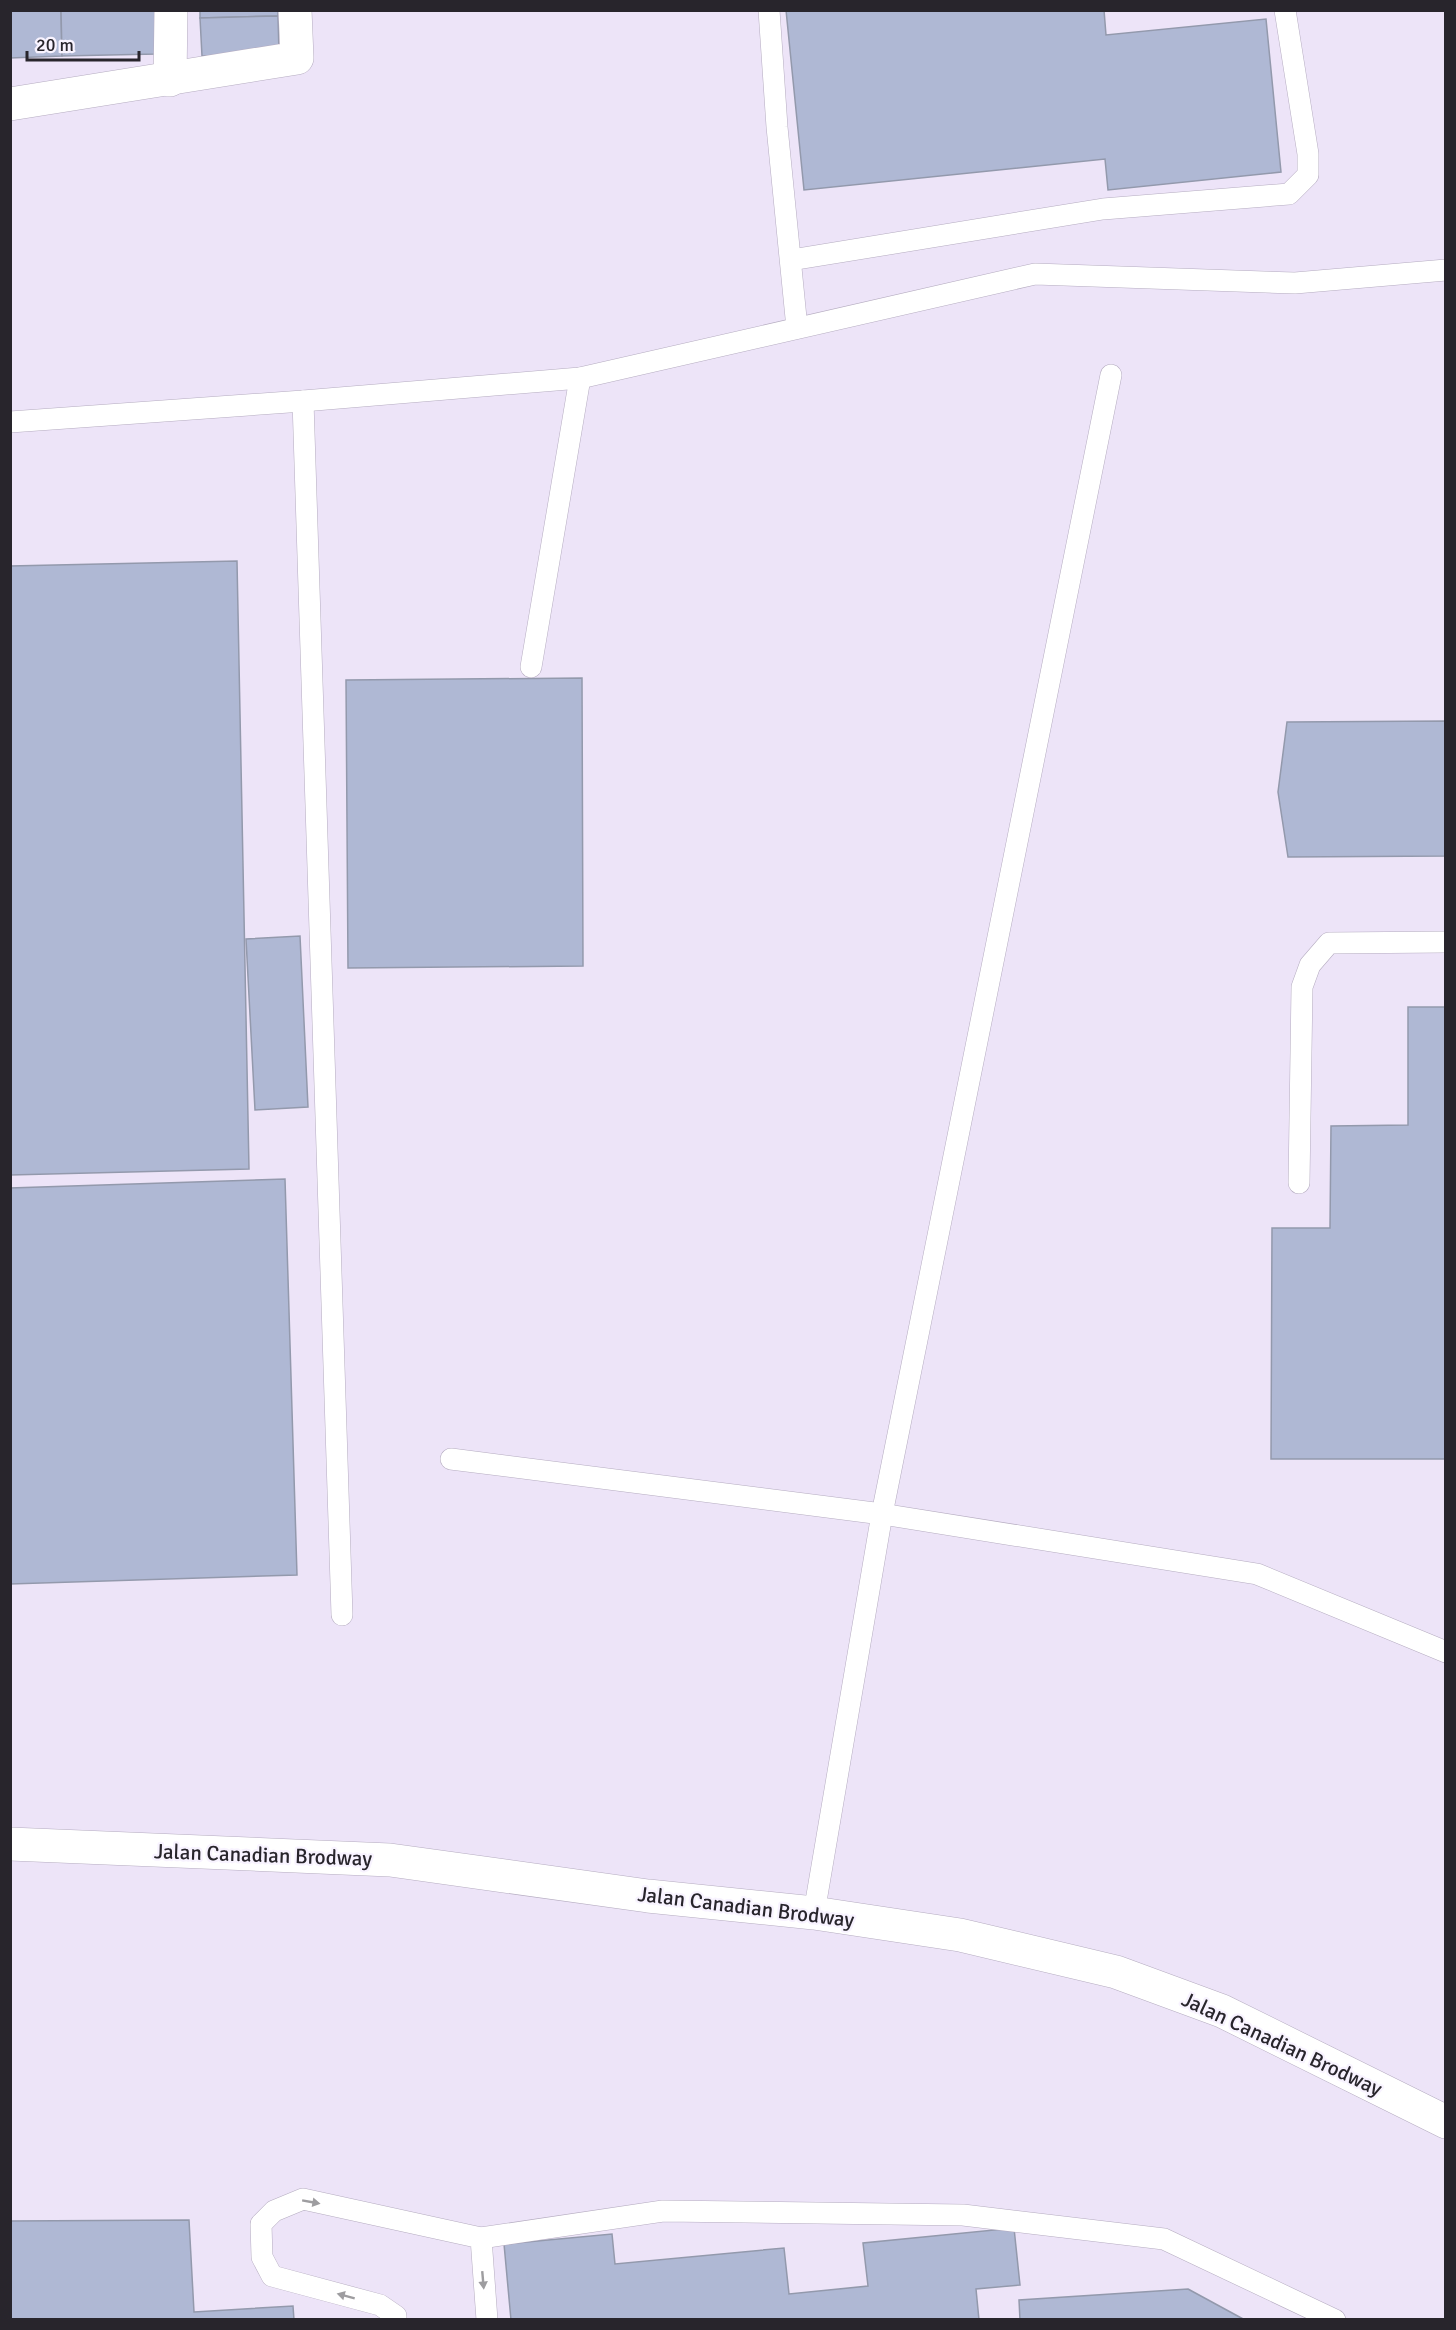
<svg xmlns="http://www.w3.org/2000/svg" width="1456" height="2330" font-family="Signika,sans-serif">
  <rect width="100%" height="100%" fill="#ede4f8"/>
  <g fill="#afb8d4" stroke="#9399ac" stroke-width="1.5">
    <path d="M10 10H61L62 56 10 58Z"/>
    <path d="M61 10H155L156 54 62 56Z"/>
    <path d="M200 10H278V16L200 18Z"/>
    <path d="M786 10H1104L1106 35 1266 19 1281 172 1108 190 1105 159 804 190Z"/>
    <path d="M278 16 279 53 202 56 200 18Z"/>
    <path d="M237 561 249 1169 10 1175V566Z"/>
    <path d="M582 678 583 966 348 968 346 680Z"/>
    <path d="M1446 721V856L1288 857 1278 792 1287 722Z"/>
    <path d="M300 936 308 1107 255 1110 246 939Z"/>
    <path d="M1408 1007H1446V1459H1271L1272 1228H1330L1331 1126 1408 1125Z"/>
    <path d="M285 1179 297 1575 10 1584V1188Z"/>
    <path d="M189 2220 194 2312 293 2306 294 2320H10V2221Z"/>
    <path d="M1014 2228 1020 2285 976 2289 979 2320H511L504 2244 612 2234 615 2264 784 2248 789 2294 868 2286 863 2243Z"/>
    <path d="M1188 2289 1245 2320H1020L1019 2300Z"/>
  </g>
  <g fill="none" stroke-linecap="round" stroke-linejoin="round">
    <g stroke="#b5acc0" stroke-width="22">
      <g id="lane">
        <path d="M769 10 777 127 797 328"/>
        <path d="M791 260 1103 209 1289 194 1308 175V154L1285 10"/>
        <path d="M303 401 342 1615"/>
        <path d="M10 422 303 401 580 378 1035 274 1295 283 1446 270"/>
        <path d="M531 667 580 378"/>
        <path d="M1299 1183 1302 987 1310 965 1329 943 1446 942"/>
        <path d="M451 1459 882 1514 1257 1574 1446 1652"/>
        <path d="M814 1913 882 1514 1111 375"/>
        <path d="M481 2238 663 2211 963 2215 1164 2239 1335 2320"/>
        <path d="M396 2320V2316L380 2305 272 2276 262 2257 261 2224 274 2211 303 2199 481 2238 487 2320"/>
      </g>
    </g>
    <g stroke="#b5acc0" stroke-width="34">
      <g id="street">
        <path d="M170 80 171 10"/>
        <path d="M10 104 297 58 295 10"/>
      </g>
    </g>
    <g stroke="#b5acc0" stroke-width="34">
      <path id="secondary" d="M10 1844 390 1860 648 1896 814 1913 960 1935 1116 1972 1222 2011 1446 2122"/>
    </g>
    <use href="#lane" stroke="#fff" stroke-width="21"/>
    <use href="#street" stroke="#fff" stroke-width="33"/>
    <use href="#secondary" stroke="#fff" stroke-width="33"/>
  </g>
  <defs><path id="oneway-solid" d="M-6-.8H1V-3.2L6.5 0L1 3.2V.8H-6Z" transform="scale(1.5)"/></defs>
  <g fill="#9e9da0">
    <use href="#oneway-solid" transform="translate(311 2202) rotate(10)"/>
    <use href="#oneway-solid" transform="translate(483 2280) rotate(85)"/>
    <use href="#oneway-solid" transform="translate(346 2296) rotate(-165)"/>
  </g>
  <g text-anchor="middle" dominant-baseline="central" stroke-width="4.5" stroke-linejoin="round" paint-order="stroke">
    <g font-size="21" fill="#28252c" stroke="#f8f3ff">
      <text transform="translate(263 1855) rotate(2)">Jalan Canadian Brodway</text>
      <text transform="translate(746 1907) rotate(7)">Jalan Canadian Brodway</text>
      <text transform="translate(1282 2044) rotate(25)">Jalan Canadian Brodway</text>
    </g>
  </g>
  <rect width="1456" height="2330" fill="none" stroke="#28252c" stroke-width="24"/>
  <path d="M27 51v9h112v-9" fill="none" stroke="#28252c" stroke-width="3"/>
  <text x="36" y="51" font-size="18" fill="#28252c" stroke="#f8f3ff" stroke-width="4.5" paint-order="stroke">20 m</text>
</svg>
